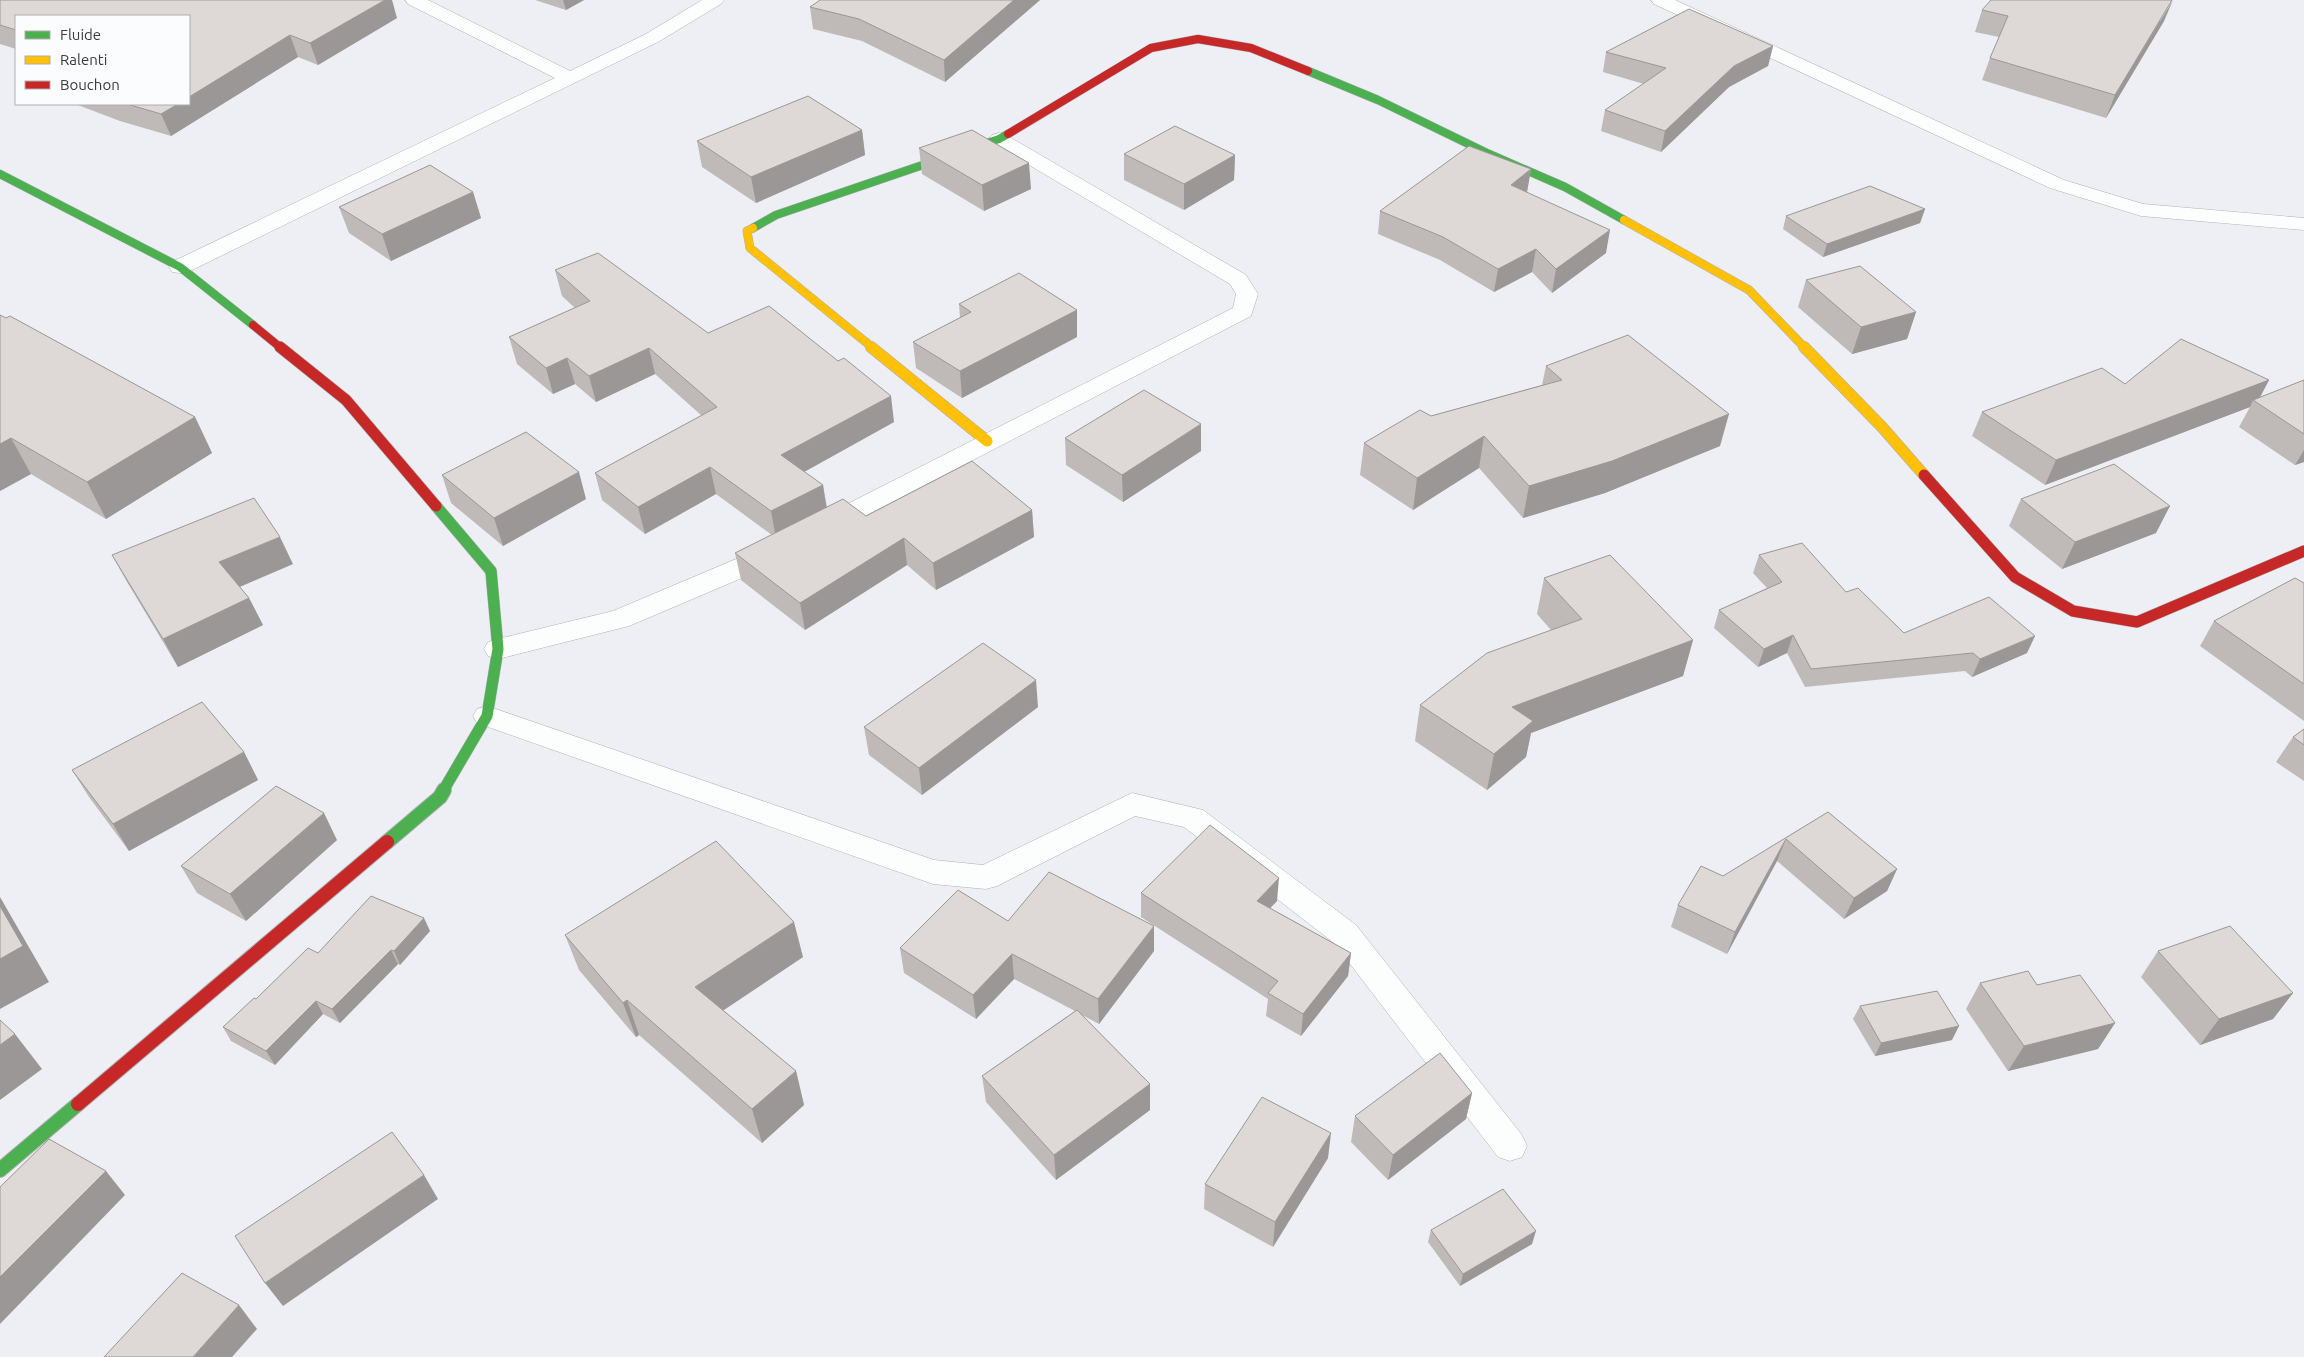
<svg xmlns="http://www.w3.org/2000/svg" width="2304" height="1357" font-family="Ubuntu,sans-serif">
  <rect width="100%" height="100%" fill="#eeeff4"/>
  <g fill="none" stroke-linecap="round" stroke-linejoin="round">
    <g stroke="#aeafb3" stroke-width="1">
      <g id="street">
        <path d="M405 0H428L570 71 646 34 702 0H724L721 4 658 42 188 272 180 273 172 272 169 267 172 262 555 78 408 4Z"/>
        <path d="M1651 0H1675L2064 180 2143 204 2304 218V230L2141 216 2050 188 1654 4Z"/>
        <path d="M999 133 1006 135 1246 275 1258 294 1251 316 832 533 823 535 814 533 810 527 814 521 1233 308 1236 294 1230 284 992 143 989 139 992 135Z"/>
        <path d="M772 544 781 547 785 553 781 559 749 575 629 626 498 659 488 656 484 649 488 642 498 639 613 611Z"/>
        <path d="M487 706 934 860 983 865 1132 793 1203 810 1356 925 1522 1135 1527 1146 1522 1157 1510 1161 1498 1157 1334 943 1184 827 1135 816 997 886 986 889 933 884 477 723 473 716 477 709Z"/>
      </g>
    </g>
    <g stroke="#aeafb3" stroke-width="9">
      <g id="fast-far2">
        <path d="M1308 71 1378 100 1489 154 1565 187 1624 220"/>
        <path d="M0 174 180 267 253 325"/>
        <path d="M753 228 776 215 999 139 1008 134"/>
      </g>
    </g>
    <g stroke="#aeafb3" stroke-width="12">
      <path id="fast-far1" d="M436 506 491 571 498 649 487 716 443 791"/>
    </g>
    <g stroke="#aeafb3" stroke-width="16">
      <g id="fast">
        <path d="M387 842 440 797 444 790"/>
        <path d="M0 1170 78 1104"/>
      </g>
    </g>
    <g stroke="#aeafb3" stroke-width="9">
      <g id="slow-far1">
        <path d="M1624 220 1749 290 1805 348"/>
        <path d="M753 228 747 231 750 248 873 348"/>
      </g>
    </g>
    <g stroke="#aeafb3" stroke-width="12">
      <g id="slow">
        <path d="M871 347 987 441"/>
        <path d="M1804 347 1882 427 1924 475"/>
      </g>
    </g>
    <g stroke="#aeafb3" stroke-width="9">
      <g id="jam-far2">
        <path d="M1008 134 1151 48 1198 39 1251 48 1308 71"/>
        <path d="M253 325 281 348"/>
      </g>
    </g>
    <g stroke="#aeafb3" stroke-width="12">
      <g id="jam-far1">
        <path d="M280 347 346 400 436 506"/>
        <path d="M1924 475 2015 577 2073 611 2137 622 2304 551"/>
      </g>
    </g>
    <g stroke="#aeafb3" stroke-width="16">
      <path id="jam" d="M78 1104 387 842"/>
    </g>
    <use href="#street" fill="#fcfdfd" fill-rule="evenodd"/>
    <use href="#fast-far2" stroke="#4caf50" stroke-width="8"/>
    <use href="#fast-far1" stroke="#4caf50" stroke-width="11"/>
    <use href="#fast" stroke="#4caf50" stroke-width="14"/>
    <use href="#slow-far1" stroke="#ffc107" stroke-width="8"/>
    <use href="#slow" stroke="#ffc107" stroke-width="11"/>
    <use href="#jam-far2" stroke="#c62828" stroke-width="8"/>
    <use href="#jam-far1" stroke="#c62828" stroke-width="11"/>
    <use href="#jam" stroke="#c62828" stroke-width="14"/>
  </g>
  <g fill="#bfbab8">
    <path d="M0 0 397 18 318 65 298 57 171 136 120 121 75 104H189L16 16V49L0 44Z"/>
    <path d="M535 0H584L566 10Z"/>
    <path d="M820 0H1040L945 82 862 41 813 29 810 7Z"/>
    <path d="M1982 10 2164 21 2106 118 1982 80 1990 58 1999 37 1975 32Z"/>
    <path d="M1773 46 1768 66 1729 87 1661 152 1601 131 1605 110 1644 84 1603 72 1606 52Z"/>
    <path d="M862 130 865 155 756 203 702 167 697 141Z"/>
    <path d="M919 148 1031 189 984 211 922 174Z"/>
    <path d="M1124 154 1235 155 1234 180 1184 210 1124 180Z"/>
    <path d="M1531 169 1527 192 1606 253 1552 293 1532 272 1494 292 1440 260 1378 234 1380 211Z"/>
    <path d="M473 192 481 218 391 261 349 233 339 207Z"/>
    <path d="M1925 209 1920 223 1823 257 1783 229 1786 216Z"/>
    <path d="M555 270 708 333 894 422 804 472 823 485 827 507 866 516 1032 510 1034 537 936 590 907 565 805 630 741 580 735 553 772 535 716 494 645 534 602 500 595 473 702 416 655 374 596 402 575 384 553 394 517 364 509 337 575 308 562 296Z"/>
    <path d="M1806 280 1916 312 1907 339 1852 354 1798 307Z"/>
    <path d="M959 304 1077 310V337L962 398 916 368 913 342 960 318Z"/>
    <path d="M0 315 195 417 212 453 106 519 31 474 0 491Z"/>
    <path d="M1546 366 1720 446 1605 493 1523 518 1479 468 1413 510 1360 475 1364 443 1431 416 1542 385Z"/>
    <path d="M2269 380 2260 397 2304 380V462L2295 465 2239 427 2250 407 2045 485 1972 436 1982 412 2125 384Z"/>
    <path d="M1065 438 1201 451 1123 502 1066 465Z"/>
    <path d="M442 475 586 499 503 546 451 503Z"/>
    <path d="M2021 499 2156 533 2062 569 2009 526Z"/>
    <path d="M112 555 293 564 240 587 249 598 263 625 178 667 127 582Z"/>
    <path d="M1759 555 1846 592 1904 633 2027 653 1972 677 1965 671 1805 687 1787 653 1758 667 1714 628 1719 610 1767 588 1753 573Z"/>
    <path d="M1544 578 1693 640 1683 676 1531 733 1526 757 1487 790 1415 741 1420 705 1551 630 1537 614Z"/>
    <path d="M2304 583V721L2200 646 2214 621Z"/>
    <path d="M1038 707 922 795 869 755 864 727Z"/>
    <path d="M2304 729V781L2276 762 2293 737Z"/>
    <path d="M244 752 258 780 129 851 89 797 72 770Z"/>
    <path d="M1828 812 1897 869 1887 891 1844 919 1777 861 1727 954 1671 927 1678 905Z"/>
    <path d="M337 840 246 921 197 893 181 866Z"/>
    <path d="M1141 893 1277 901 1270 908 1351 953 1348 976 1301 1036 1266 1016 1268 999 1141 917Z"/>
    <path d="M1008 921 1154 951 1099 1024 1082 1015 1150 1084V1110L1056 1180 986 1102 982 1076 1075 1011 1014 979 976 1019 904 973 900 948Z"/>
    <path d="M430 931 400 965 398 964 340 1023 323 1014 275 1065 231 1041 223 1027 256 999 318 953Z"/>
    <path d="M565 935 803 957 723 1010 796 1071 804 1105 762 1143 639 1035 636 1037 579 970Z"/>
    <path d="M2158 951 2293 993 2273 1019 2200 1045 2141 977Z"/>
    <path d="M1980 983 2037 985 2115 1023 2098 1049 2008 1071 1966 1009Z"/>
    <path d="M1860 1006 1952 1040 1875 1056 1853 1019Z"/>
    <path d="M1472 1093 1466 1119 1388 1180 1351 1142 1355 1116Z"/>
    <path d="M1328 1158 1273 1247 1204 1209 1205 1184Z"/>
    <path d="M1431 1230 1532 1244 1460 1286 1428 1242Z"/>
  </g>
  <g fill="#9b9796">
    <path d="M385 0H392L397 18 318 65 310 43Z"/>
    <path d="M563 0H584L566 10Z"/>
    <path d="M1014 0H1040L945 82 944 60Z"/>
    <path d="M2173 0 2164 21 2106 118 2115 95Z"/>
    <path d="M290 35 298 57 171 136 161 114 178 104H189V97Z"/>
    <path d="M1773 46 1768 66 1729 87 1661 152 1665 131 1734 66Z"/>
    <path d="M862 130 865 155 756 203 751 177Z"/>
    <path d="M1235 155 1234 180 1184 210V184Z"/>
    <path d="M1029 163 1031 189 984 211 982 185Z"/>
    <path d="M1531 169 1527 192 1511 185Z"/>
    <path d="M473 192 481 218 391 261 382 234Z"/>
    <path d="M1925 209 1920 223 1823 257 1827 244Z"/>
    <path d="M1610 230 1606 253 1552 293 1556 269Z"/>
    <path d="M1536 249 1532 272 1494 292 1498 269Z"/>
    <path d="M1077 310V337L962 398 960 371Z"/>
    <path d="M1916 312 1907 339 1852 354 1861 327Z"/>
    <path d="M649 348 655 374 596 402 589 376Z"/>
    <path d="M567 358 575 384 553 394 546 368Z"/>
    <path d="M2269 380 2257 403 2253 400 2250 407 2045 485 2056 460Z"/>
    <path d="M891 396 894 422 786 482 781 455Z"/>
    <path d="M1729 414 1720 446 1605 493 1523 518 1529 486Z"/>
    <path d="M195 417 212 453 106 519 87 482Z"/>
    <path d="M1201 424V451L1123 502 1122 475Z"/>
    <path d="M1484 436 1479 468 1413 510 1417 478Z"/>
    <path d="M11 438 31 474 0 491V444Z"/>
    <path d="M2304 450V462L2295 465Z"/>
    <path d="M710 467 716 494 645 534 638 507Z"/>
    <path d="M579 472 586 499 503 546 494 518Z"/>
    <path d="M823 485 827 512 776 538 771 511Z"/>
    <path d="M2170 506 2156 533 2062 569 2075 542Z"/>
    <path d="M1032 510 1034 537 936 590 933 563Z"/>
    <path d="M280 537 293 564 232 590 219 562Z"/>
    <path d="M904 538 907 565 805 630 800 603Z"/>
    <path d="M249 598 263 625 178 667 163 639Z"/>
    <path d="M1793 635 1787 653 1758 667 1764 649Z"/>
    <path d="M2035 636 2027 653 1972 677 1980 659Z"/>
    <path d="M1693 640 1683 676 1531 733 1526 757 1487 790 1494 754 1512 707Z"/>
    <path d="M1036 680 1038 707 922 795 919 768Z"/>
    <path d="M244 752 258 780 129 851 113 824Z"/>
    <path d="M324 813 337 840 246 921 230 894Z"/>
    <path d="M1786 839 1777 861 1727 954 1735 932Z"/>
    <path d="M1897 869 1887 891 1844 919 1854 898Z"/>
    <path d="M1279 878 1277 901 1255 924 1257 901Z"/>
    <path d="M0 897 49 982 0 1009Z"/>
    <path d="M424 918 430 931 400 965 394 951Z"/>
    <path d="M794 922 803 957 706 1022 695 987Z"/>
    <path d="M1154 926V951L1099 1024 1098 999Z"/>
    <path d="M391 950 398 964 340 1023 332 1009Z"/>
    <path d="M1351 953 1348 976 1301 1036 1303 1014Z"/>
    <path d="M1012 954 1014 979 976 1019 973 995Z"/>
    <path d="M2293 993 2273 1019 2200 1045 2219 1019Z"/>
    <path d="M627 1000 639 1035 636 1037 623 1003Z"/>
    <path d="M316 1001 323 1014 275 1065 266 1051Z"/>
    <path d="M2115 1023 2098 1049 2008 1071 2024 1046Z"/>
    <path d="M1959 1026 1952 1040 1875 1056 1881 1043Z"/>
    <path d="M15 1034 42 1069 0 1100V1045Z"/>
    <path d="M796 1071 804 1105 762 1143 752 1109Z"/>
    <path d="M1150 1084V1110L1056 1180 1054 1155Z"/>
    <path d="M1472 1093 1466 1119 1388 1180 1393 1155Z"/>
    <path d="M1331 1133 1328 1158 1273 1247 1275 1222Z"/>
    <path d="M106 1171 125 1195 0 1324V1277Z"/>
    <path d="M424 1175 438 1199 283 1306 265 1283Z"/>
    <path d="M1536 1231 1532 1244 1460 1286 1463 1274Z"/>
    <path d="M239 1305 257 1329 232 1357H193Z"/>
  </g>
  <g fill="#ded8d6" stroke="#9b9796">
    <path d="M0 0H385L310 43 290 35 189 97V16H16V30L0 25Z"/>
    <path d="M820 0H1014L944 60 859 19 810 7Z"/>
    <path d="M1991 0H2172L2115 95 1990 58 2008 16 1982 10Z"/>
    <path d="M1689 9 1773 46 1734 66 1665 131 1605 110 1666 68 1606 52Z"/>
    <path d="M808 96 862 130 751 177 697 141Z"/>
    <path d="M127 104H178L161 114Z"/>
    <path d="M1175 126 1235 155 1184 184 1124 154Z"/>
    <path d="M972 130 1029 163 982 185 919 148Z"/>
    <path d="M1469 146 1531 169 1511 185 1610 230 1556 269 1536 249 1498 269 1443 237 1380 211Z"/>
    <path d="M430 165 473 192 382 234 339 207Z"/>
    <path d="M1870 186 1925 209 1827 244 1786 216Z"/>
    <path d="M598 253 708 333 769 306 838 361 844 358 891 396 781 455 823 485 771 511 710 467 638 507 595 473 717 407 649 348 589 376 567 358 546 368 509 337 590 301 555 270Z"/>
    <path d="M1860 266 1916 312 1861 327 1806 280Z"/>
    <path d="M1019 273 1077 310 960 371 913 342 971 312 959 304Z"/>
    <path d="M0 315 6 318 10 316 195 417 87 482 11 438 0 444Z"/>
    <path d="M1628 335 1729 414 1612 461 1529 486 1484 436 1417 478 1364 443 1420 410 1431 416 1562 380 1546 366Z"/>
    <path d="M2181 339 2269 380 2056 460 1982 412 2102 368 2125 384Z"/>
    <path d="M2304 380V434L2253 400Z"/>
    <path d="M1144 390 1201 424 1122 475 1065 438Z"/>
    <path d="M526 432 579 472 494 518 442 475Z"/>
    <path d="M972 461 1032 510 933 563 904 538 800 603 735 553 843 499 866 516Z"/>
    <path d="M2114 464 2170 506 2075 542 2021 499Z"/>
    <path d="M254 498 280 537 219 562 249 598 163 639 112 555Z"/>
    <path d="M1802 543 1846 592 1858 588 1904 633 1989 597 2035 636 1980 659 1973 653 1811 669 1793 635 1764 649 1719 610 1782 582 1759 555Z"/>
    <path d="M1610 555 1693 640 1512 707 1533 721 1494 754 1420 705 1487 653 1582 619 1544 578Z"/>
    <path d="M2295 578 2304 583V684L2214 621Z"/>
    <path d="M983 643 1036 680 919 768 864 727Z"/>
    <path d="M202 702 244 752 113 824 72 770Z"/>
    <path d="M2304 729V745L2293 737Z"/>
    <path d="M276 786 324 813 230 894 181 866Z"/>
    <path d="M1828 812 1897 869 1854 898 1786 839 1735 932 1678 905 1701 866 1723 876Z"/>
    <path d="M1210 825 1279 878 1257 901 1351 953 1303 1014 1268 993 1278 981 1141 893Z"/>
    <path d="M716 841 794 922 695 987 796 1071 752 1109 627 1000 623 1003 565 935Z"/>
    <path d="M1049 872 1154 926 1098 999 1012 954 973 995 900 948 958 890 1008 921Z"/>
    <path d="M371 896 424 918 394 951 391 950 332 1009 316 1001 266 1051 223 1027 254 998 256 999 308 948 318 953Z"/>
    <path d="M0 906 23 946 0 959Z"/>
    <path d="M2230 926 2293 993 2219 1019 2158 951Z"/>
    <path d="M2028 971 2037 985 2080 975 2115 1023 2024 1046 1980 983Z"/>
    <path d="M1937 991 1959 1026 1881 1043 1860 1006Z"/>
    <path d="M1077 1010 1150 1084 1054 1155 982 1076Z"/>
    <path d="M0 1020 15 1034 0 1045Z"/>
    <path d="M1440 1053 1472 1093 1393 1155 1355 1116Z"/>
    <path d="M1262 1097 1331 1133 1275 1222 1205 1184Z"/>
    <path d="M392 1132 424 1175 265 1283 235 1236Z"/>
    <path d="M49 1139 106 1171 0 1277V1187Z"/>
    <path d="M1503 1189 1536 1231 1463 1274 1431 1230Z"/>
    <path d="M182 1273 239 1305 193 1357H104Z"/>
  </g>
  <rect x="15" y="15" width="175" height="90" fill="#fbfcfd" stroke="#adaeb1"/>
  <rect x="25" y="31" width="25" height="8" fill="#4caf50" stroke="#adaeb1"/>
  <text x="60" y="40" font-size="15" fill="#393a3e">Fluide</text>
  <rect x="25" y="56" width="25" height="8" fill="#ffc107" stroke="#adaeb1"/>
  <text x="60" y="65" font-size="15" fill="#393a3e">Ralenti</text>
  <rect x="25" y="81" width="25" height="8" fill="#c62828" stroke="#adaeb1"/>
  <text x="60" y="90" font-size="15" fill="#393a3e">Bouchon</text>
</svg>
